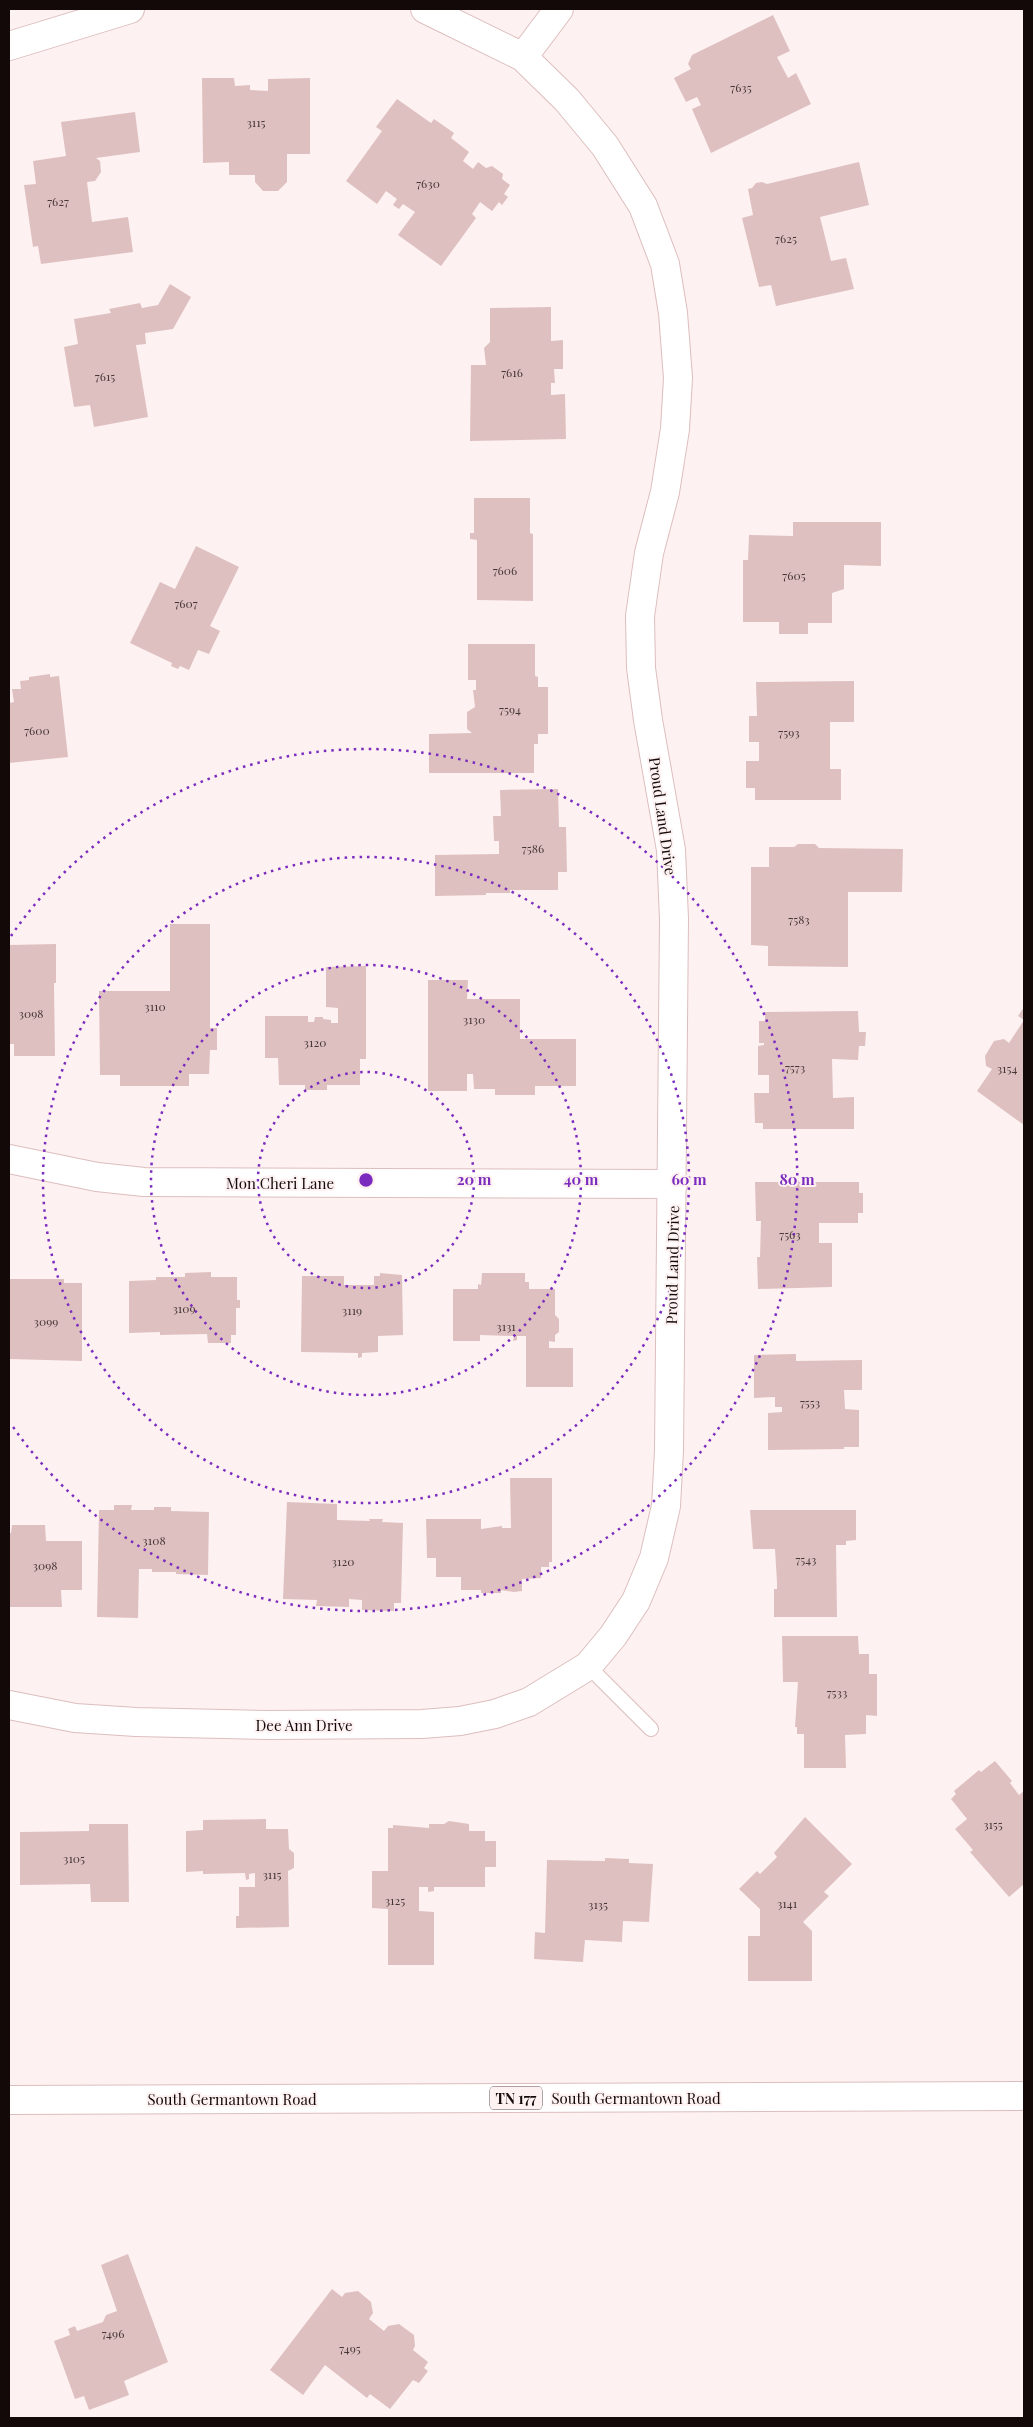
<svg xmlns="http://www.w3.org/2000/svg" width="1033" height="2427" font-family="'Playfair Display',serif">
  <rect width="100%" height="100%" fill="#fef1f1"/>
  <g fill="#dfc0c0">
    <path d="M773 15 790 51 777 57 788 78 796 73 811 104 711 153 692 109 701 105 697 97 686 102 674 78 691 69 688 64 692 55Z"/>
    <path d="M202 78H234L235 86 250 85V90L268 91V79L310 78V154H287V182L278 191H263L255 182V175H229V162L203 163Z"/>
    <path d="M397 99 431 123 434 119 454 133 451 138 469 152 463 161 473 169 478 162 486 168 492 166 503 174 502 179 510 185 504 194 508 197 502 205 499 202 492 211 480 202 472 214 476 218 441 266 398 235 415 212 403 204 399 209 393 205 397 199 386 191 377 204 346 181 382 131 376 127Z"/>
    <path d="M135 112 140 152 96 158 100 161 101 172 95 181 87 182 92 222 128 217 133 252 41 264 38 246 33 247 24 185 36 184 33 161 66 156 61 122Z"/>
    <path d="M859 162 869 205 820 217 831 261 846 258 854 289 776 306 771 285 759 287 742 218 753 215 748 189 752 188 756 183 762 182 767 184Z"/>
    <path d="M170 284 191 297 173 329 145 333 146 344 136 345 148 417 94 427 90 405 74 407 64 347 78 344 74 319 111 313 109 309 140 303 142 308 158 305Z"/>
    <path d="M551 307V341L563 340V369H554L555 383H551V395L565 394 566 439 470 441 471 365H486L484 348 490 342V308Z"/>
    <path d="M474 498H530V533L533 534V601L477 600V540L470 539V533H474Z"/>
    <path d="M793 522H881V566L844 565V589L832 593V623H808V634H779V622H743V560H748L749 535 793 536Z"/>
    <path d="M196 546 239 567 210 626 220 631 209 654 198 650 189 670 180 666 178 669 171 666 172 663 130 643 160 582 175 589Z"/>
    <path d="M468 644H535V676L538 677V687H548V734H538V744H534V773H429V734L472 733 467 729V712L475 707 473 690H476V680H468Z"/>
    <path d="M50 674V677L59 676 68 757 9 763V703L14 702 12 689H21L20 681 29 680V677Z"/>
    <path d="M854 681V722H830V769H841V800H755V788H746V761H759V742H749V716H757L756 682Z"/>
    <path d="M558 789 559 827H566L567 872H558V890H510V893H486V895L435 896V855L499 854V841H494L493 816H501L500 790Z"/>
    <path d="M798 844H815L819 848 903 849 902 892H848V967L768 966V946L751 945V867H769V847H794Z"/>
    <path d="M170 924H210V1028H217V1050H210L209 1074H189V1086H120V1075H100L99 991H170Z"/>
    <path d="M56 944V983H54L55 1056H14V1044H9V945Z"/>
    <path d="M366 966V1059H360V1085H327V1090H305V1085H279L278 1058H265V1016H308V1022H314L315 1017H323V1019L331 1020V1023H338V1008L326 1007V967Z"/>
    <path d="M428 980H468L467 999H520V1039H576V1086H535V1095H495V1089H474L473 1074H467V1091H428Z"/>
    <path d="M1024 1007V1125L977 1091 992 1069 986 1066 985 1056 994 1041 1004 1039 1009 1043 1024 1020 1018 1016Z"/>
    <path d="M858 1011 859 1032H866L865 1046H859L858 1060 832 1059 833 1098 854 1097V1129H763V1123H755L754 1093H769V1075H758V1046L764 1045V1043H759V1021H765V1012Z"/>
    <path d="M755 1182H859V1193H863V1213H858V1223H819V1243H832V1287L758 1289 757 1257H760L761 1221H756Z"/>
    <path d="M211 1272V1277H237V1300H240V1308H236V1335H231V1343H208L207 1334 160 1335V1332L129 1333V1281L156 1280V1277H185V1273Z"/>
    <path d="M380 1273 402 1275 403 1335 378 1336V1352L362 1353V1357L358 1358V1353L301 1352 302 1276H344V1285H374V1276H380Z"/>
    <path d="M482 1273H525V1282H529V1289H555V1315L559 1319V1332L555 1335V1342L549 1341V1348H573V1387H526V1336H517V1340L513 1341 514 1336 480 1335V1341H453V1289H478V1284L481 1285Z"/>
    <path d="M9 1279H64V1283H82V1361L9 1359Z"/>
    <path d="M796 1354V1361L862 1360V1390H844L845 1409 859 1410V1447H844V1449L768 1450V1413L782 1412V1407H775V1397L754 1398V1355Z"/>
    <path d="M510 1478H552V1562H549V1567H541V1578L522 1579V1591L514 1592 501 1590V1593H481V1590H461V1577H436V1558H427L426 1519H481V1529L502 1526V1528H511Z"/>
    <path d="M287 1502 337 1504V1520L370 1521 369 1519H383L382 1522 403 1523 401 1603H394V1611L362 1610V1600L349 1599V1607L316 1606 317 1600 283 1599Z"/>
    <path d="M114 1505H132L131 1510H154V1507H171V1511L209 1512 208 1575 176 1574V1572H152V1569H139L138 1618 97 1617 99 1510H114Z"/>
    <path d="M750 1510H856V1540L846 1541V1545H836L837 1617H774V1589H777V1582L775 1549H753Z"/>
    <path d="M12 1525H45L46 1541H82V1590H61L62 1607H9V1533H11Z"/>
    <path d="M782 1636H858L859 1654H869V1674H877V1716L866 1715V1734L845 1735 846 1768H804V1734H797V1727H795L798 1682H783Z"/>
    <path d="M995 1761 1012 1781 1010 1783 1019 1795 1024 1791V1884L1009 1897 970 1852 973 1850 955 1829 967 1819 951 1799 956 1794 954 1791 979 1770 981 1772Z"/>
    <path d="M805 1817 852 1864 824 1892 829 1896 803 1922 812 1931V1981H748V1936H760V1909L739 1889 757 1871 760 1874 777 1857 774 1853Z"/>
    <path d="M266 1819V1829H288L289 1849 294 1853V1868L288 1871 289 1927 236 1928V1916H239V1887H255V1873L249 1874V1879L246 1880 245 1873 203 1874V1871L186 1872V1831L203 1830V1820Z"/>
    <path d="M449 1821 469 1824V1831H485V1841H496V1867H485V1887H434V1891L428 1892V1887H419V1911L434 1912V1965H388V1909L372 1908V1871H388V1828H393V1825L429 1828V1824H444Z"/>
    <path d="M89 1824H128L129 1902H91L90 1884 20 1885V1832L89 1831Z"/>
    <path d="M605 1858 629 1859V1863L653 1864 649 1922 623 1921 622 1942 585 1940 583 1962 534 1959 535 1932 545 1933 547 1860 605 1861Z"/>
    <path d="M128 2254 168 2362 124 2381 129 2395 89 2410 84 2396 75 2399 54 2341 70 2335 68 2329 75 2326 77 2331 103 2322 106 2315 117 2311 101 2265Z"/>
    <path d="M332 2289 342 2297 345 2293 358 2291 371 2302 373 2313 369 2319 384 2331 388 2326 399 2324 414 2335 415 2346 413 2350 428 2362 424 2368 428 2371 419 2383 413 2380 390 2409 370 2394 367 2398 325 2365 303 2395 270 2370Z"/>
  </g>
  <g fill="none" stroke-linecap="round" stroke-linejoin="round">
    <g stroke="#ddbebe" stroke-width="16">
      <path id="service" d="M588 1666 651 1729"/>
    </g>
    <g stroke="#ddbebe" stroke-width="30">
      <g id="minor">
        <path d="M9 46 130 9"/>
        <path d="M523 57 559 9"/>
        <path d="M9 1159 97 1177 144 1182 673 1184"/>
        <path d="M9 1705 75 1718 136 1722 268 1725 422 1724 460 1721 495 1714 529 1702 588 1666 613 1636 636 1601 654 1558 666 1506 669 1451 674 919 671 850 648 720 641 668 640 616 649 553 665 492 675 429 678 378 673 313 665 264 643 206 605 146 567 100 523 57 425 9"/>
      </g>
    </g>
    <g stroke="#ddbebe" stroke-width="30">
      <path id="primary" d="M9 2100 1024 2096"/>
    </g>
    <use href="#service" stroke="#fff" stroke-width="14"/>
    <use href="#minor" stroke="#fff" stroke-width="28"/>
    <use href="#primary" stroke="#fff" stroke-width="28"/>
  </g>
  <g fill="none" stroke="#7b2cbf" stroke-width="2.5" stroke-dasharray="2.5 5">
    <circle cx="366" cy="1180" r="108"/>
    <circle cx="366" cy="1180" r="215"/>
    <circle cx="366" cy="1180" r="323"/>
    <path d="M11 936A431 431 0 1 1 11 1424"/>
  </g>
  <g text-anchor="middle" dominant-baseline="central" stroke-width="4" stroke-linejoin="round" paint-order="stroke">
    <g font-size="12" fill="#463737">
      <text x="741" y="87">7635</text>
      <text x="256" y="122">3115</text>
      <text x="428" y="183">7630</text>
      <text x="58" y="201">7627</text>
      <text x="786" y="238">7625</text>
      <text x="512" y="372">7616</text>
      <text x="105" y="376">7615</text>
      <text x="505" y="570">7606</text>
      <text x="794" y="575">7605</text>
      <text x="186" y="603">7607</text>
      <text x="510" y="709">7594</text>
      <text x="37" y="730">7600</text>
      <text x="789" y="732">7593</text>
      <text x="533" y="848">7586</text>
      <text x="799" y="919">7583</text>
      <text x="155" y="1006">3110</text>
      <text x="31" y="1013">3098</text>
      <text x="474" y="1019">3130</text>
      <text x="315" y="1042">3120</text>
      <text x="795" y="1067">7573</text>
      <text x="1007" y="1068">3154</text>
      <text x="790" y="1234">7563</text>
      <text x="184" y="1308">3109</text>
      <text x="352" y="1310">3119</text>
      <text x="46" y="1321">3099</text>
      <text x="506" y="1326">3131</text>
      <text x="810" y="1402">7553</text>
      <text x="154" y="1540">3108</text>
      <text x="806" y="1559">7543</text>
      <text x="343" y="1561">3120</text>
      <text x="45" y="1565">3098</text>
      <text x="837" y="1692">7533</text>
      <text x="993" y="1824">3155</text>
      <text x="74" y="1858">3105</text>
      <text x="272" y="1874">3115</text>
      <text x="395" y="1900">3125</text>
      <text x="787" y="1903">3141</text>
      <text x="598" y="1904">3135</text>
      <text x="113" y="2333">7496</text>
      <text x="350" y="2348">7495</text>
    </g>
    <rect fill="#fef1f1" stroke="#5a4f4f" stroke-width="1" x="490" y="2086.5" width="52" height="23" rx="4"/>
    <g font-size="14" font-weight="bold" fill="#130909">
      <text x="516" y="2098">TN 177</text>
    </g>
    <g font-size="15" fill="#130909" stroke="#fef1f1">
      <text transform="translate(663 816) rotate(82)">Proud Land Drive</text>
      <text x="280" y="1183">Mon Cheri Lane</text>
      <text transform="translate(672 1265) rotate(-89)">Proud Land Drive</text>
      <text x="304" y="1725">Dee Ann Drive</text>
      <text x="636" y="2098">South Germantown Road</text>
      <text x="232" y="2099">South Germantown Road</text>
    </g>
  </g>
  <circle cx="366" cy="1180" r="8" fill="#7b2cbf" stroke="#fef1f1" stroke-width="2.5"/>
  <g font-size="15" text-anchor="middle" font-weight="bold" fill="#7b2cbf" stroke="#fef1f1" stroke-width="4" stroke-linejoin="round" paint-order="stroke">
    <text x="474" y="1185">20 m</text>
    <text x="581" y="1185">40 m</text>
    <text x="689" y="1185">60 m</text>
    <text x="797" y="1185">80 m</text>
  </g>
  <rect width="1033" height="2427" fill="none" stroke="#130909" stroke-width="20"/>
</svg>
